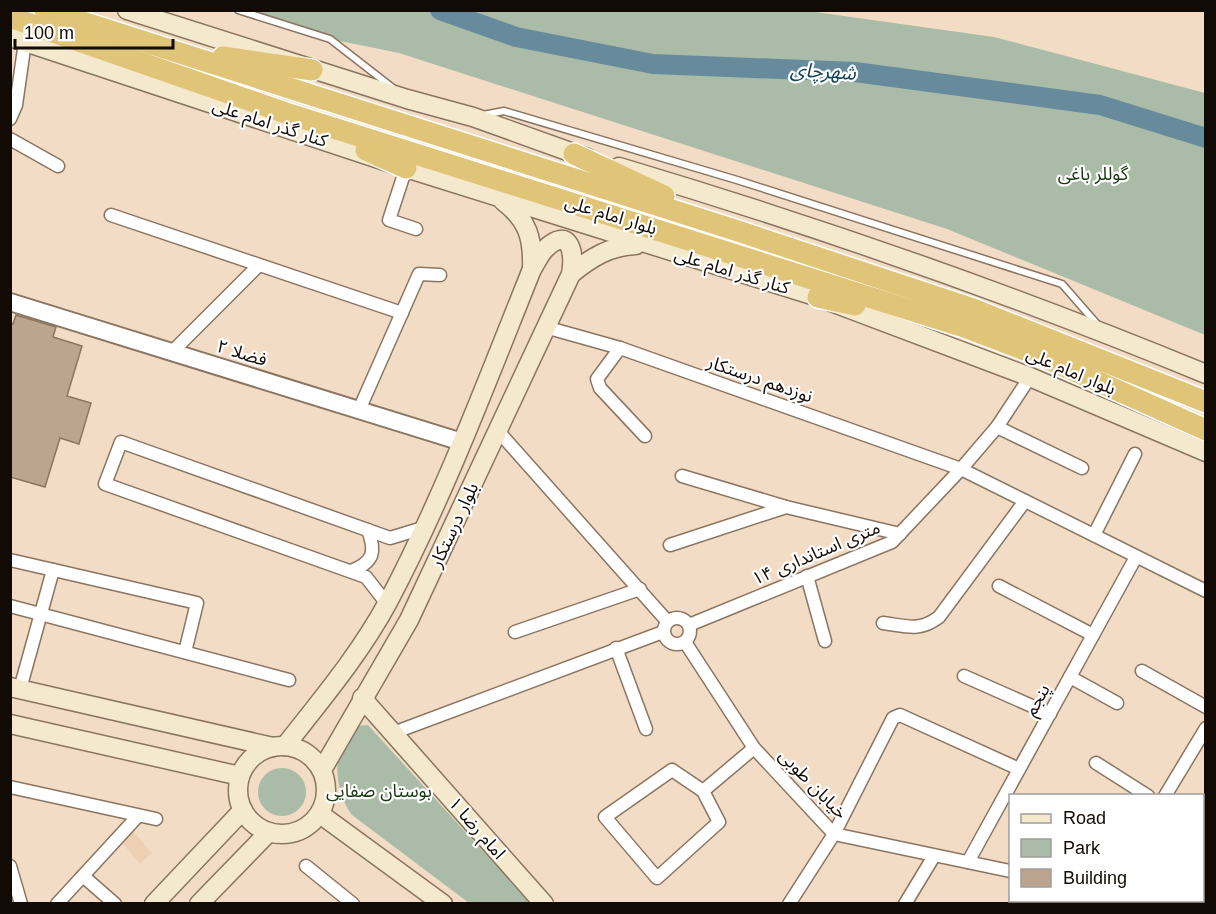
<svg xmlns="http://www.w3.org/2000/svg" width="1216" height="914" font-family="Helvetica,'Noto Sans Arabic',sans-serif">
  <rect width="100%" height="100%" fill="#f3dcc5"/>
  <path fill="#edd0b4" d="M130 828 152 853 140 864 118 838Z"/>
  <g fill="#aabca7">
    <path d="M238 11H808L994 37 1205 93V335L947 229 399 53 330 39Z"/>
    <path d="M368 725 530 903H469L352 815C339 798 332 766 342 746 346 739 352 732 356 726Z"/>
    <circle cx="282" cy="792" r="24"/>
  </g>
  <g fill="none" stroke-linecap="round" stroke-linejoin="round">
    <path stroke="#678b9d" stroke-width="20" d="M440 10 516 37 653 64 855 72 1100 105 1206 138"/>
  </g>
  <path fill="#bba58f" stroke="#8a7661" stroke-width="1.5" d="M16 315 56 327 53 337 82 346 67 396 91 403 79 444 60 438 45 487 10 477V323L13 324Z"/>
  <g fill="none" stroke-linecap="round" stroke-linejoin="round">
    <g stroke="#8a7561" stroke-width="9">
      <g id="service">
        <path d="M238 10 330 39 393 88"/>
        <path d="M483 115 504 111 737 180 1062 284 1097 324"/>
      </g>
    </g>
    <g stroke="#8a7561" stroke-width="15">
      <g id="minor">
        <path d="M10 119 16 105 25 42"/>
        <path d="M10 139 58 166"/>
        <path d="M406 168 389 220 416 229"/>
        <path d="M111 215 402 313"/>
        <path d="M545 327 620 348 961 469 1206 591"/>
        <path d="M620 348 597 379 600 388 645 436"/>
        <path d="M172 352 259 265"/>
        <path d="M359 410 419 274 440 275"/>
        <path d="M997 427 1082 468"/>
        <path d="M498 431 667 621"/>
        <path d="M682 476 786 507 900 534"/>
        <path d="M1094 535 1135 454"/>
        <path d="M670 545 786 507"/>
        <path d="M10 560 197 603 185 652"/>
        <path d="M351 571C374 562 376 552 368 530"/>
        <path d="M807 576 825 641"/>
        <path d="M999 586 1093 635"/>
        <path d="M387 604 366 577 105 484 121 442 390 538 423 528"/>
        <path d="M10 606 289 680"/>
        <circle cx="677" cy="631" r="13"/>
        <path d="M883 623C907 626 919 632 939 617L1025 501"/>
        <path d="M689 625 892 542 961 469 997 427 1030 377"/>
        <path d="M515 632 640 589"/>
        <path d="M685 642 754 748 834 834 1010 871"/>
        <path d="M616 648 646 729"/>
        <path d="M1142 671 1206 707"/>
        <path d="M964 676 1050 714"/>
        <path d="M1070 677 1117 703"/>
        <path d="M20 689 53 570"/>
        <path d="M393 733 663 632"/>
        <path d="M1096 763 1148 796"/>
        <path d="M672 770 703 791 719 822 657 878 605 817Z"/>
        <path d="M10 787 156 819"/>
        <path d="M703 791 754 748"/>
        <path d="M1165 796 1206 728"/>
        <path d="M968 862 1136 557"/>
        <path d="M10 866 21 904"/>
        <path d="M306 866 353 904"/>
        <path d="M83 876 115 904"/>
        <path d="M1202 895 1206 890"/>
        <path d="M1128 900 1135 904"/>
        <path d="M57 904 137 817"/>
        <path d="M789 904 834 834 893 718 900 715 1019 769"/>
        <path d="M905 904 934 856"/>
        <path d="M1101 904 1103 900"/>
      </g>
    </g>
    <g stroke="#8a7561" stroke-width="20">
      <path id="tertiary" d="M10 302 462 442"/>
    </g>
    <g stroke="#8a7561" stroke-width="21">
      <g id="secondary">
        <path d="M127 10 407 99 473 117 587 158"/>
        <path d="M10 37 406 168 818 297 1030 377 1206 452"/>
        <path d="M619 167C817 226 1014 295 1206 374"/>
        <path d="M503 201C528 220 533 238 532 269"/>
        <path d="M571 274C592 257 610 246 636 245"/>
        <path d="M10 687 273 747"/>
        <path d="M362 698 544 904"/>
        <path d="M10 724 240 776"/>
        <path d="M285 746C321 700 360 654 388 602 444 496 487 381 532 269 536 263 540 254 545 249 570 225 575 253 571 274L409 620 322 770"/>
        <circle cx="282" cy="790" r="44"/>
        <path d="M320 814 443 904"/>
        <path d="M154 904 243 810"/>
        <path d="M199 904 269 832"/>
      </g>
    </g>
    <g stroke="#fff" stroke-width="24">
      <g id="trunk">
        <path d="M45 10 741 232 973 309 1206 402"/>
        <path d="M10 17 286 113 964 327 1043 357 1206 430"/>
        <path d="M223 57 312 70"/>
        <path d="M366 150 406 168"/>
        <path d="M574 154 664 196"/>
        <path d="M818 297 855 305"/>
      </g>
    </g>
    <use href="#service" stroke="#fff" stroke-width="6"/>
    <use href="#minor" stroke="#fff" stroke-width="12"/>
    <use href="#tertiary" stroke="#fff" stroke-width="16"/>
    <use href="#secondary" stroke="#f4e9cd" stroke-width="18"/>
    <use href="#trunk" stroke="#e0c478" stroke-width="21"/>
  </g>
  <g text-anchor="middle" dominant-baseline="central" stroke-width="4.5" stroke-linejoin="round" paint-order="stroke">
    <g font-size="18" fill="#120a04" stroke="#fff">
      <text transform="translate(270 123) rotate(18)">کنار گذر امام علی</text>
      <text transform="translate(611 215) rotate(17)">بلوار امام علی</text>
      <text transform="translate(732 271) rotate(17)">کنار گذر امام علی</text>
      <text transform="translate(242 353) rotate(17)">فضلا ۲</text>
      <text transform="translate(1071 371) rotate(23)">بلوار امام علی</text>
      <text transform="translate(760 379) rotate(19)">نوزدهم درستکار</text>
      <text transform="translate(454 525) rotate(-65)">بلوار درستکار</text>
      <text transform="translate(816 553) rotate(-23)">۱۴ متری استانداری</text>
      <text transform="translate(1037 700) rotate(-61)">پنجم</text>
      <text transform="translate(813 784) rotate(46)">خیابان طوبی</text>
      <text transform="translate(477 828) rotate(49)">امام رضا ۱</text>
    </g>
    <g font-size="18" fill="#14370d" stroke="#fff">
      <text x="1093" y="174">گوللر باغی</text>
      <text x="379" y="791">بوستان صفایی</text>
    </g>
    <g font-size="20" font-style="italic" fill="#14455a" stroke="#fff">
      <text transform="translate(823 71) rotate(3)">شهرچای</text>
    </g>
  </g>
  <rect width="1216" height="914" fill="none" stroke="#120a04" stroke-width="24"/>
  <rect x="1009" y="794" width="195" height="108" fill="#ffffff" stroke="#a09d9b" stroke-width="1.5"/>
  <rect x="1021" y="814" width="30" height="9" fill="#f4e9cd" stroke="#a09d9b" stroke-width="1.5"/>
  <text x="1063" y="824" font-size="18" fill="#120a04">Road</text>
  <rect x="1021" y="839" width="30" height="18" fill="#aabca7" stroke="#a09d9b" stroke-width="1.5"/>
  <text x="1063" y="854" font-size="18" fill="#120a04">Park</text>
  <rect x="1021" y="869" width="30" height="18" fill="#bba58f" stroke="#a09d9b" stroke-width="1.5"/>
  <text x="1063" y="884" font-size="18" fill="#120a04">Building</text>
  <path d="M15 39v9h158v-9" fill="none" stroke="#120a04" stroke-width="3"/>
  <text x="24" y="39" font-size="18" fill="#120a04" stroke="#ffffff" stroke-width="4.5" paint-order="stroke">100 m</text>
</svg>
